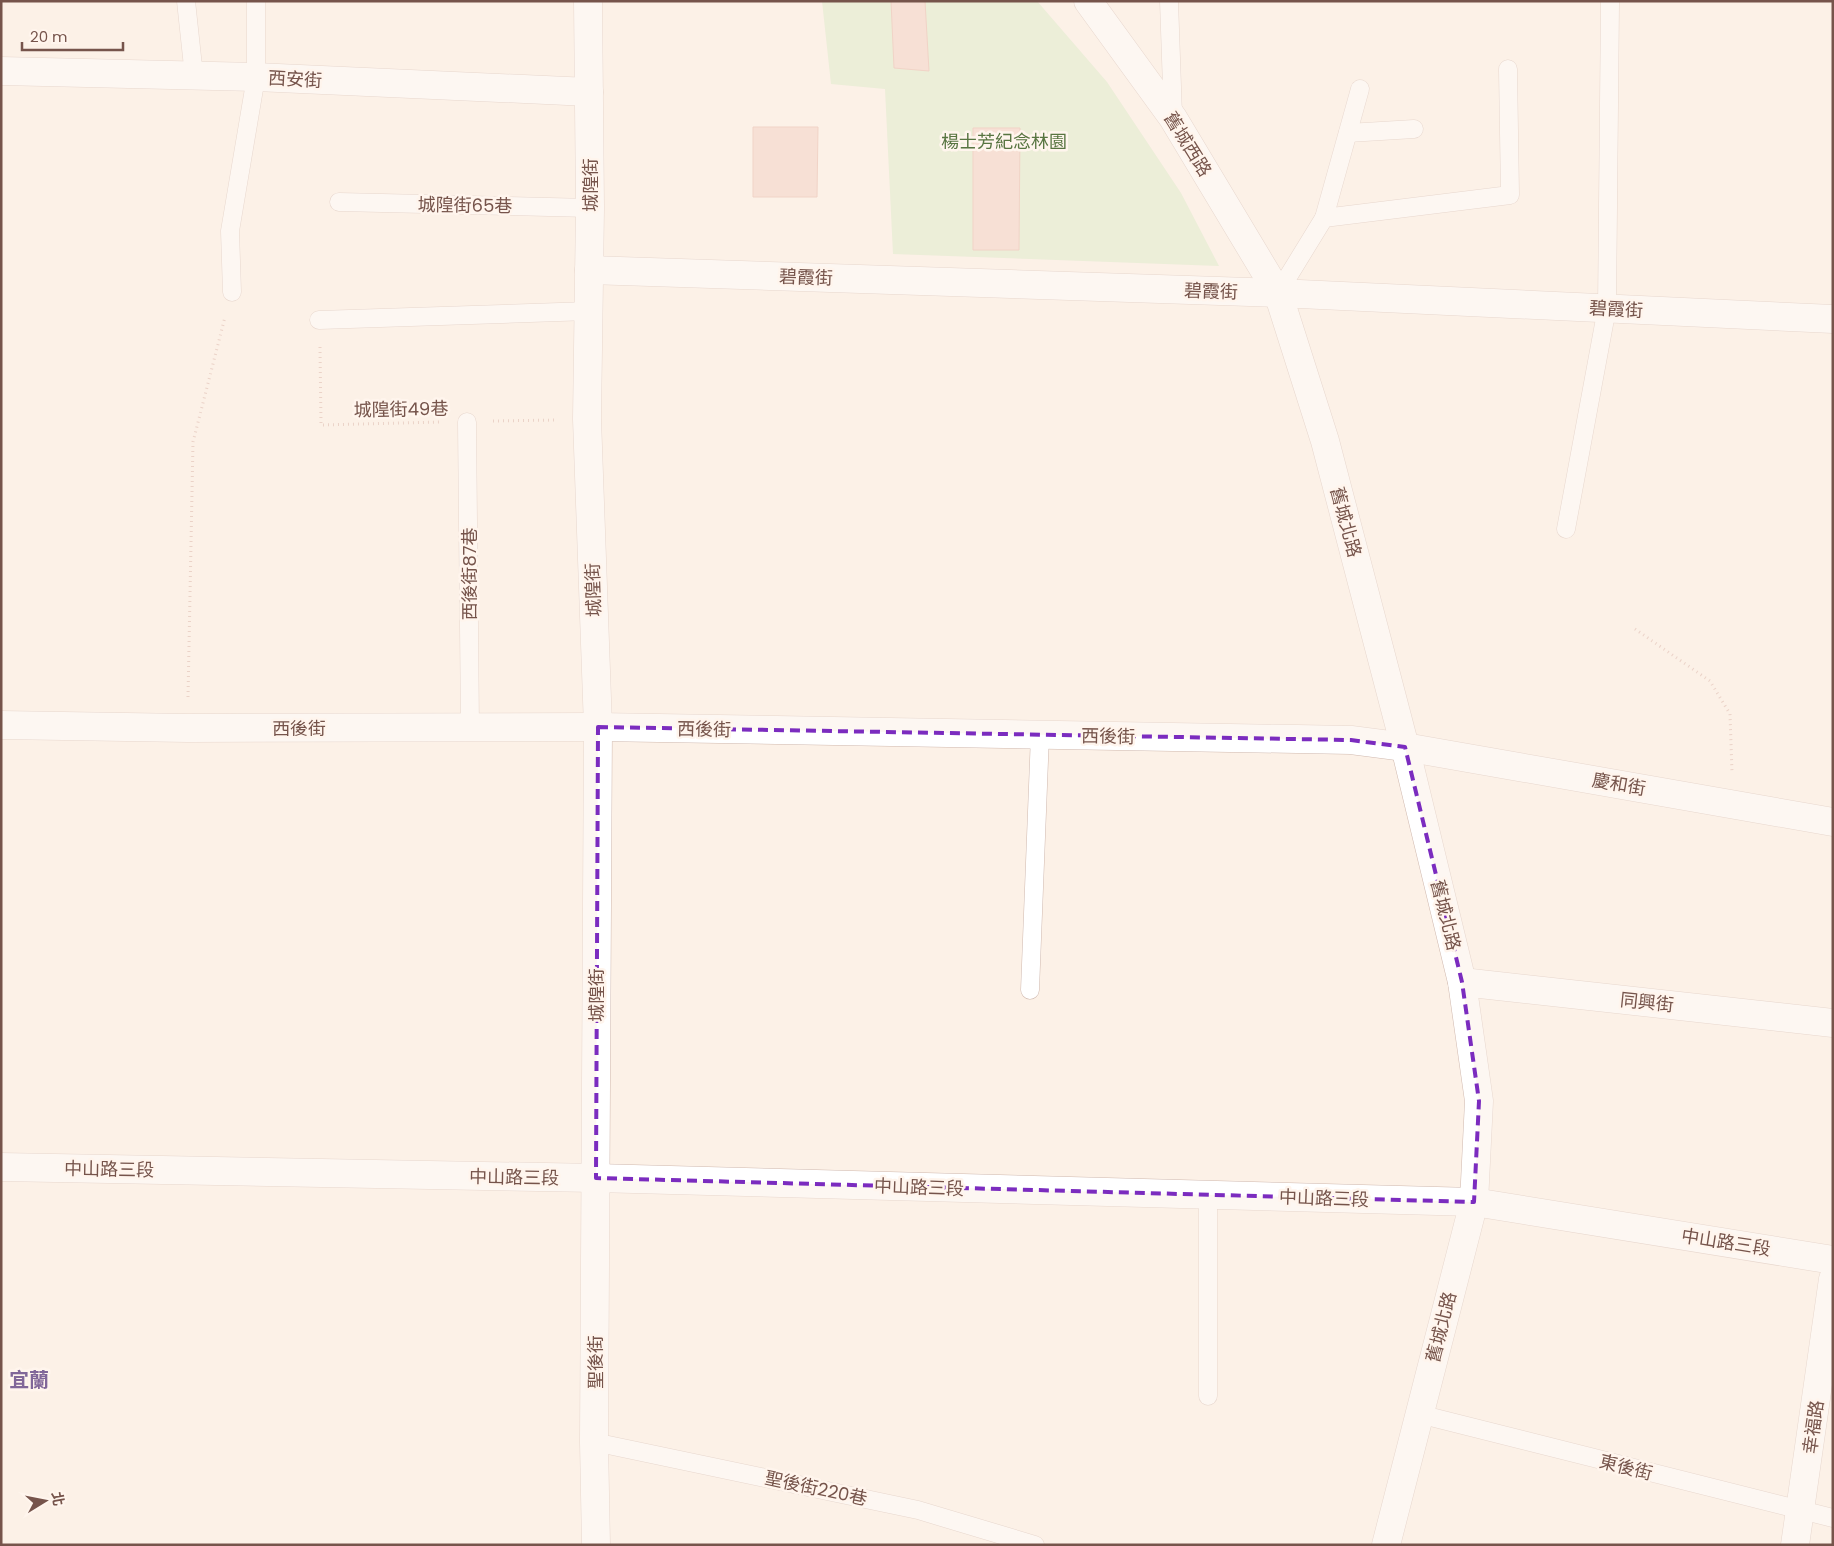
<svg xmlns="http://www.w3.org/2000/svg" width="1834" height="1546" font-family="Poppins,'Noto Sans TC',sans-serif">
  <rect width="100%" height="100%" fill="#fcf1e7"/>
  <path fill="#d9eac5" d="M822 1H1037L1107 82 1181 193 1219 266 893 254 885 89 831 84Z"/>
  <g fill="#f1ccbf" stroke="#e4b09f">
    <path d="M891 1H925L929 71 894 68Z"/>
    <path d="M753 127H818L817 197H753Z"/>
    <path d="M973 128H1020L1019 250H973Z"/>
  </g>
  <g fill="none" stroke-linecap="round" stroke-linejoin="round">
    <g stroke="#d0b9af" stroke-width="19">
      <g id="service">
        <path d="M186 1 194 76"/>
        <path d="M1169 1 1173 116"/>
        <path d="M1348 133 1414 129"/>
        <path d="M339 202 590 208"/>
        <path d="M1324 218 1360 89"/>
        <path d="M232 292 230 231 256 77V1"/>
        <path d="M1278 293 1324 218 1510 195 1508 69"/>
        <path d="M319 320 589 311"/>
        <path d="M467 422 470 727"/>
        <path d="M1566 529 1607 308 1610 3"/>
        <path d="M1030 990 1040 735"/>
        <path d="M1208 1396V1195"/>
        <path d="M1419 1414 1833 1518"/>
        <path d="M594 1442 918 1510 1035 1545"/>
      </g>
    </g>
    <g stroke="#d0b9af" stroke-width="29">
      <g id="minor">
        <path d="M588 1 590 208 587 419 598 727 594 1442 596 1545"/>
        <path d="M1088 1 1173 118 1278 293 1325 441 1405 747 1462 982 1479 1101 1474 1202 1386 1545"/>
        <path d="M1 71 256 77 589 92"/>
        <path d="M589 270 1278 293 1833 319"/>
        <path d="M1 725 188 728 598 727 1351 740 1405 747 1833 822"/>
        <path d="M1462 982 1833 1023"/>
        <path d="M1795 1545 1833 1279"/>
      </g>
    </g>
    <g stroke="#d0b9af" stroke-width="29">
      <path id="tertiary" d="M1 1167 596 1178 1474 1202 1833 1260"/>
    </g>
    <g stroke="#d7afa2" stroke-width="3" stroke-dasharray="1 4" stroke-linecap="butt">
      <path d="M320 347 321 425 442 422"/>
      <path d="M493 421 557 420"/>
      <path d="M1635 629 1710 681 1730 714 1732 773"/>
      <path d="M188 697 193 442 225 317"/>
    </g>
    <use href="#service" stroke="#fff" stroke-width="18"/>
    <use href="#minor" stroke="#fff" stroke-width="28"/>
    <use href="#tertiary" stroke="#fff" stroke-width="28"/>
  </g>
  <path d="M0 0H1834V1546H0ZM598 727 1351 740 1405 747 1462 982 1479 1101 1474 1202 596 1178Z" fill="#fcf1e7" fill-opacity=".55" fill-rule="evenodd"/>
  <path fill="none" stroke="#7b2cbf" stroke-width="4" stroke-dasharray="10 6" stroke-linejoin="round" d="M598 727 1351 740 1405 747 1462 982 1479 1101 1474 1202 596 1178Z"/>
  <g text-anchor="middle" dominant-baseline="central" stroke-width="5" stroke-linejoin="round" paint-order="stroke">
    <g font-size="18" fill="#76544b" stroke="#fff5ed">
      <text transform="translate(295 79) rotate(3)">西安街</text>
      <text transform="translate(1188 144) rotate(58)">舊城西路</text>
      <text transform="translate(590 185) rotate(-90)">城隍街</text>
      <text transform="translate(465 205) rotate(1)">城隍街65巷</text>
      <text transform="translate(806 277) rotate(2)">碧霞街</text>
      <text transform="translate(1211 291) rotate(2)">碧霞街</text>
      <text transform="translate(1616 309) rotate(3)">碧霞街</text>
      <text transform="translate(401 409) rotate(-1)">城隍街49巷</text>
      <text transform="translate(1346 522) rotate(75)">舊城北路</text>
      <text transform="translate(469 574) rotate(-90)">西後街87巷</text>
      <text transform="translate(593 590) rotate(-92)">城隍街</text>
      <text x="299" y="728">西後街</text>
      <text transform="translate(704 729) rotate(1)">西後街</text>
      <text transform="translate(1108 736) rotate(1)">西後街</text>
      <text transform="translate(1619 784) rotate(10)">慶和街</text>
      <text transform="translate(1446 915) rotate(76)">舊城北路</text>
      <text transform="translate(596 995) rotate(-90)">城隍街</text>
      <text transform="translate(1647 1002) rotate(6)">同興街</text>
      <text transform="translate(109 1169) rotate(1)">中山路三段</text>
      <text transform="translate(514 1177) rotate(1)">中山路三段</text>
      <text transform="translate(919 1187) rotate(2)">中山路三段</text>
      <text transform="translate(1324 1198) rotate(2)">中山路三段</text>
      <text transform="translate(1726 1242) rotate(9)">中山路三段</text>
      <text transform="translate(1441 1327) rotate(-76)">舊城北路</text>
      <text transform="translate(595 1362) rotate(-90)">聖後街</text>
      <text transform="translate(1813 1427) rotate(-82)">幸福路</text>
      <text transform="translate(1626 1467) rotate(14)">東後街</text>
      <text transform="translate(816 1488) rotate(12)">聖後街220巷</text>
    </g>
    <g font-size="18" fill="#587541" stroke="#fff5ed">
      <text x="1004" y="141">楊士芳紀念林園</text>
    </g>
    <g font-size="20" font-weight="bold" fill="#816799" stroke="#fff5ed">
      <text x="29" y="1380">宜蘭</text>
    </g>
  </g>
  <rect width="1834" height="1546" fill="none" stroke="#76544b" stroke-width="5"/>
  <g transform="translate(45 1501) rotate(80)" stroke="#fff5ed" stroke-width="4" paint-order="stroke">
  <path d="M0-4L9 19L0 12L-9 19Z" fill="#76544b"/>
  <text y="-8" font-size="14" font-weight="bold" text-anchor="middle" fill="#76544b">北</text>
  </g>
  <path d="M22 42v8h101v-8" fill="none" stroke="#76544b" stroke-width="2.5"/>
  <text x="30" y="42" font-size="15" fill="#76544b" stroke="#fff5ed" stroke-width="4" paint-order="stroke">20 m</text>
</svg>
